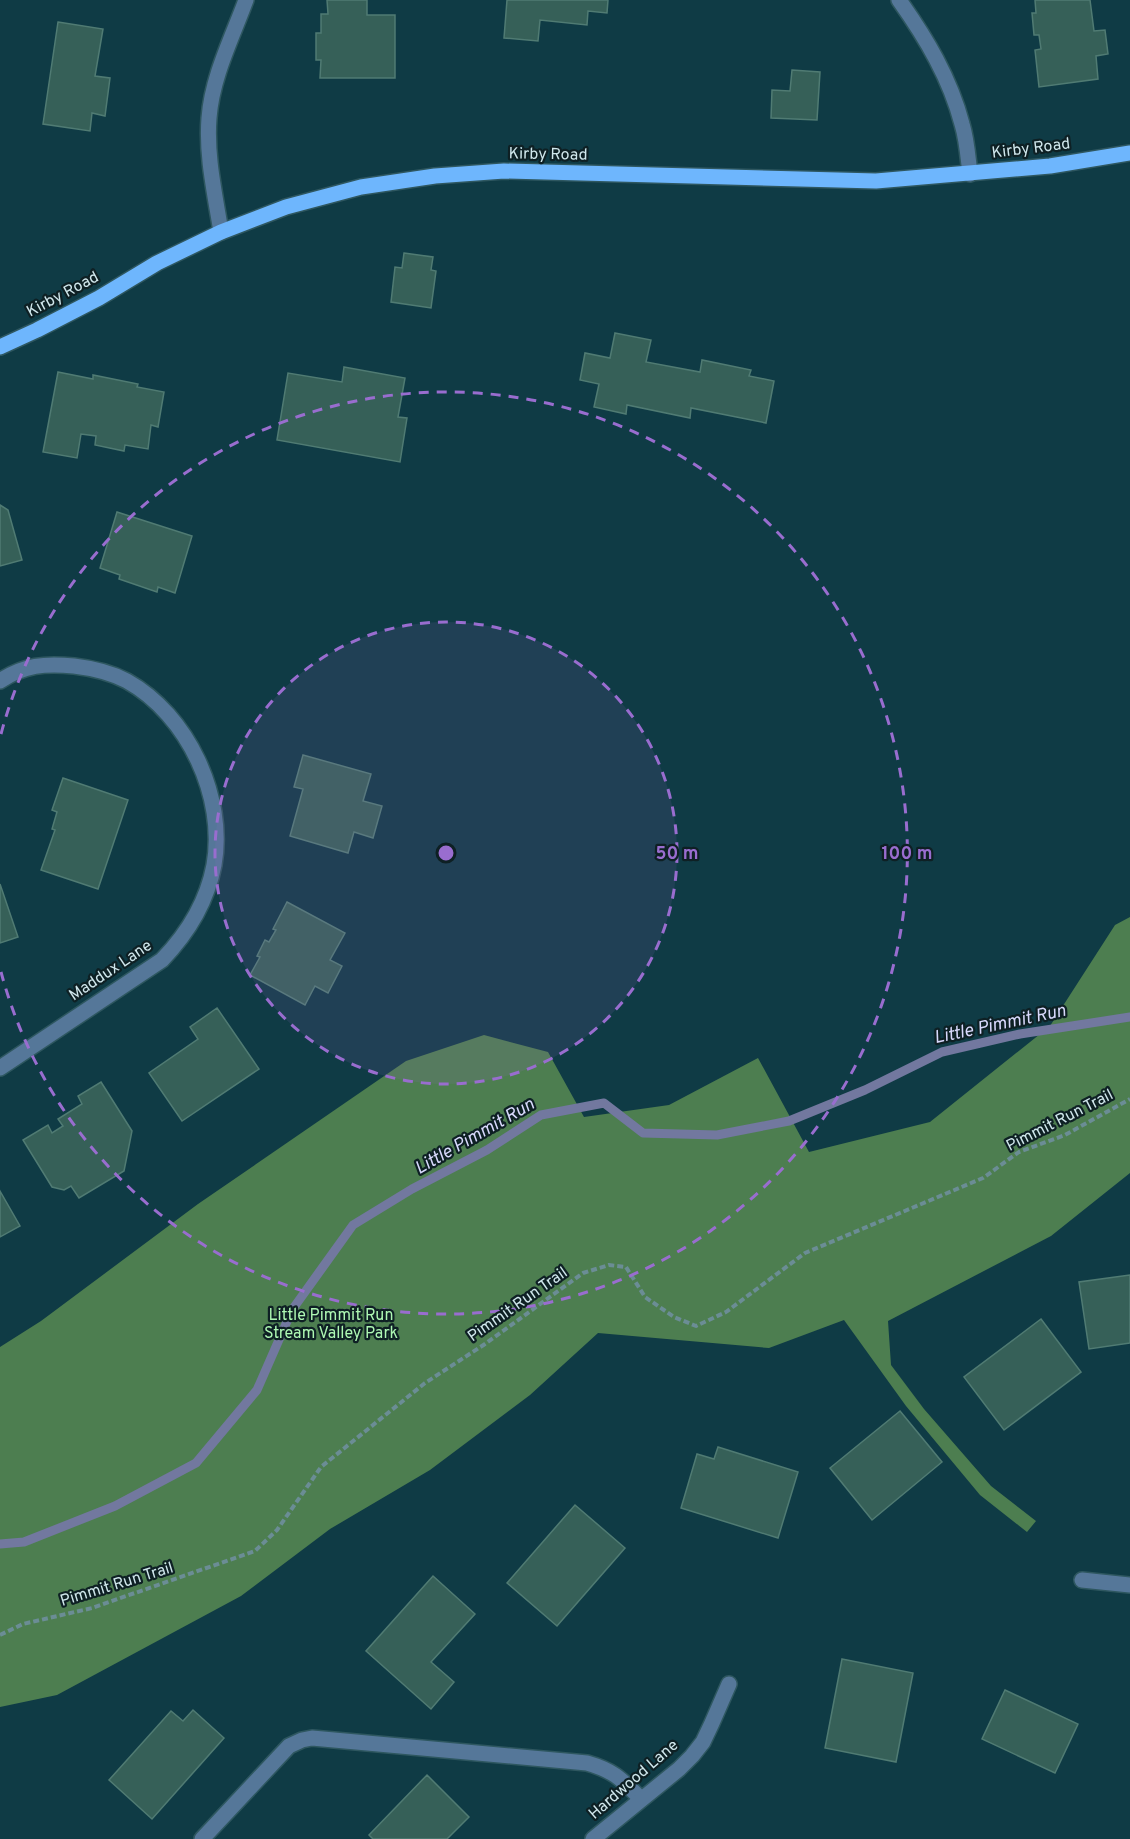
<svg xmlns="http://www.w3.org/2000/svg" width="1130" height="1839" font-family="Overpass,sans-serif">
  <rect width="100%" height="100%" fill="#0f3b45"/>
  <path fill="#4d7e50" d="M1130 917V1173L1051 1236 888 1321 891 1365 924 1409 991 1486 1036 1521 1027 1532 980 1495 906 1406 844 1320 769 1348 598 1333 530 1395 430 1470 330 1529 241 1596 57 1695 0 1707V1347L41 1321 198 1204 406 1061 484 1035 548 1052 584 1117 669 1105 758 1058 809 1152 930 1122 1050 1026 1115 925Z"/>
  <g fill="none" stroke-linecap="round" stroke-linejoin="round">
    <path stroke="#72789f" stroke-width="9" d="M0 1544 24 1542 115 1506 196 1463 257 1390 292 1310 353 1225 412 1189 487 1150 541 1115 604 1103 643 1133 717 1135 789 1121 865 1090 942 1052 1020 1034 1130 1017"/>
  </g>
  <g fill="#366058" stroke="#507b73" stroke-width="1.5">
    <path d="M327 0H367V15H395V78H320L321 60H316V33H321V14H328Z"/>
    <path d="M507 0H608L607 13 588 11 587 25 540 20 538 41 504 38Z"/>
    <path d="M1035 0H1090L1094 31 1105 30 1108 54 1096 56 1098 79 1039 87 1035 50 1041 49 1039 35H1034L1032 13H1036Z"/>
    <path d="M58 22 103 29 95 76 110 78 105 116 92 113 90 131 43 124Z"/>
    <path d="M792 70 820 72 817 120 771 118 772 90 790 91Z"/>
    <path d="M404 253 433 257 431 270 436 271 431 308 391 302 395 267 402 268Z"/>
    <path d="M615 333 651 340 646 362 700 372 702 360 751 370 749 376 774 381 766 423 691 408 690 418 627 405 626 414 594 407 599 384 580 380 585 353 610 358Z"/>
    <path d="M344 367 405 378 398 417 407 418 400 462 277 440 288 373 342 382Z"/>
    <path d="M58 372 93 379V375L138 384 137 387 164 392 158 427 151 425 148 449 125 445 124 451 95 445 96 436 81 434 77 458 43 452Z"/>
    <path d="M0 505 8 510 22 560 0 566Z"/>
    <path d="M117 512 192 536 175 593 158 587 157 592 119 579 120 575 100 568Z"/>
    <path d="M303 755 371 774 363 801 382 806 373 838 354 832 348 853 290 836 303 789 294 787Z"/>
    <path d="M63 778 128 800 98 889 41 870 55 830 52 829 57 812 52 810Z"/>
    <path d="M0 884 18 937 0 943Z"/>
    <path d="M287 902 345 933 330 960 342 966 328 993 315 986 305 1005 250 975 260 957 257 956 265 940 269 942 276 930 273 929Z"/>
    <path d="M217 1008 259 1069 182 1121 149 1073 198 1039 190 1027Z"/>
    <path d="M101 1082 132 1131 124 1171 79 1198 71 1186 64 1190 52 1187 23 1140 48 1125 52 1133 63 1126 58 1119 82 1104 78 1096Z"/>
    <path d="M0 1191 20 1226 0 1237Z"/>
    <path d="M1130 1275V1343L1089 1349 1079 1282Z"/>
    <path d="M1041 1319 1081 1372 1004 1430 964 1377Z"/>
    <path d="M900 1411 942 1462 872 1520 830 1468Z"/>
    <path d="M718 1447 798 1472 778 1538 681 1508 697 1454 714 1459Z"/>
    <path d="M575 1505 625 1548 557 1626 507 1583Z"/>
    <path d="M433 1576 475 1614 431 1662 454 1682 431 1709 366 1651Z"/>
    <path d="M842 1659 913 1673 896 1762 825 1748Z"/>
    <path d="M1005 1690 1078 1724 1055 1773 982 1739Z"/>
    <path d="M193 1710 224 1738 152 1819 109 1780 171 1711 183 1721Z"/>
    <path d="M427 1775 469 1817 447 1839H373L369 1835Z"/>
  </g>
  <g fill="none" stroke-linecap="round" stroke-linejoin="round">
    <g stroke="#2e5760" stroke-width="18">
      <g id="minor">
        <path d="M899 0C926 38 950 78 962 124 967 140 968 158 970 174"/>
        <path d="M221 232C215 194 206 156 209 118 212 77 232 38 246 0"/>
        <path d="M0 681C24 665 45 663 74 666 91 668 112 673 127 681 188 715 226 797 214 865 207 902 187 934 162 960L0 1068"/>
        <path d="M1082 1580 1130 1585"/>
        <path d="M202 1839 289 1746 302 1740 312 1738 587 1763C615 1771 622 1780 641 1799"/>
        <path d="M593 1839 679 1769 692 1756 703 1742 712 1723 729 1684"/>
      </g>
    </g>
    <g stroke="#2e5760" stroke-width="18">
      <path id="major" d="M0 347 37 330 99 298 157 263 221 232 286 207 361 187 435 176 504 171 876 181 1050 166 1130 153"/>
    </g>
    <path stroke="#6b8d95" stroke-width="4" stroke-dasharray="6 3" stroke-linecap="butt" d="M0 1635 23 1624 92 1608 255 1551 277 1530 321 1467 425 1383 485 1344 583 1273 609 1265 626 1267 645 1297 674 1317 696 1326 726 1312 805 1253 983 1178 1019 1152 1065 1135 1130 1099"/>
    <use href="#minor" stroke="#579" stroke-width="15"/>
    <use href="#major" stroke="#6eb6fd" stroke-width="15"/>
  </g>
  <circle cx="446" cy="853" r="231" fill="#996dcf" fill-opacity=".12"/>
  <g fill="none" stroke="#996dcf" stroke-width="3" stroke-dasharray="10 8">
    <circle cx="446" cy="853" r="231"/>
    <path d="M1 734A461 461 0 1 1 1 972"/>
  </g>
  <g text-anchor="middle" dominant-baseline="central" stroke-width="4.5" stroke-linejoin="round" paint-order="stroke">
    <g font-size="16" fill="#d0e7ec" stroke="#0e2024">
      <text transform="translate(1031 149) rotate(-7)">Kirby Road</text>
      <text transform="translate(548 155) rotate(1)">Kirby Road</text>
      <text transform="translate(63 295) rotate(-28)">Kirby Road</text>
      <text transform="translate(111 971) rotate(-34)">Maddux Lane</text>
      <text transform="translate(1060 1121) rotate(-27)">Pimmit Run Trail</text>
      <text transform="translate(518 1305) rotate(-35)">Pimmit Run Trail</text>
      <text transform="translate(117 1585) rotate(-17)">Pimmit Run Trail</text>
      <text transform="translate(634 1780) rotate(-41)">Hardwood Lane</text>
    </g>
    <g font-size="16" fill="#aef8b3" stroke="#0e2024">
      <text x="331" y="1316">Little Pimmit Run<tspan x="331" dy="18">Stream Valley Park</tspan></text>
    </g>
    <g font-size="18" font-style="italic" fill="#d8d9fc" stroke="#0e2024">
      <text transform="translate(1000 1025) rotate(-12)">Little Pimmit Run</text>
      <text transform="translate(475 1137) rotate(-30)">Little Pimmit Run</text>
    </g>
  </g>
  <circle cx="446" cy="853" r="9" fill="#996dcf" stroke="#0e2024" stroke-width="3"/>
  <g font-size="18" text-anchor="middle" font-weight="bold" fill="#996dcf" stroke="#0e2024" stroke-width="4.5" stroke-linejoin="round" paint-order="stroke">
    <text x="677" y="859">50 m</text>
    <text x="907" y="859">100 m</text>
  </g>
</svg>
